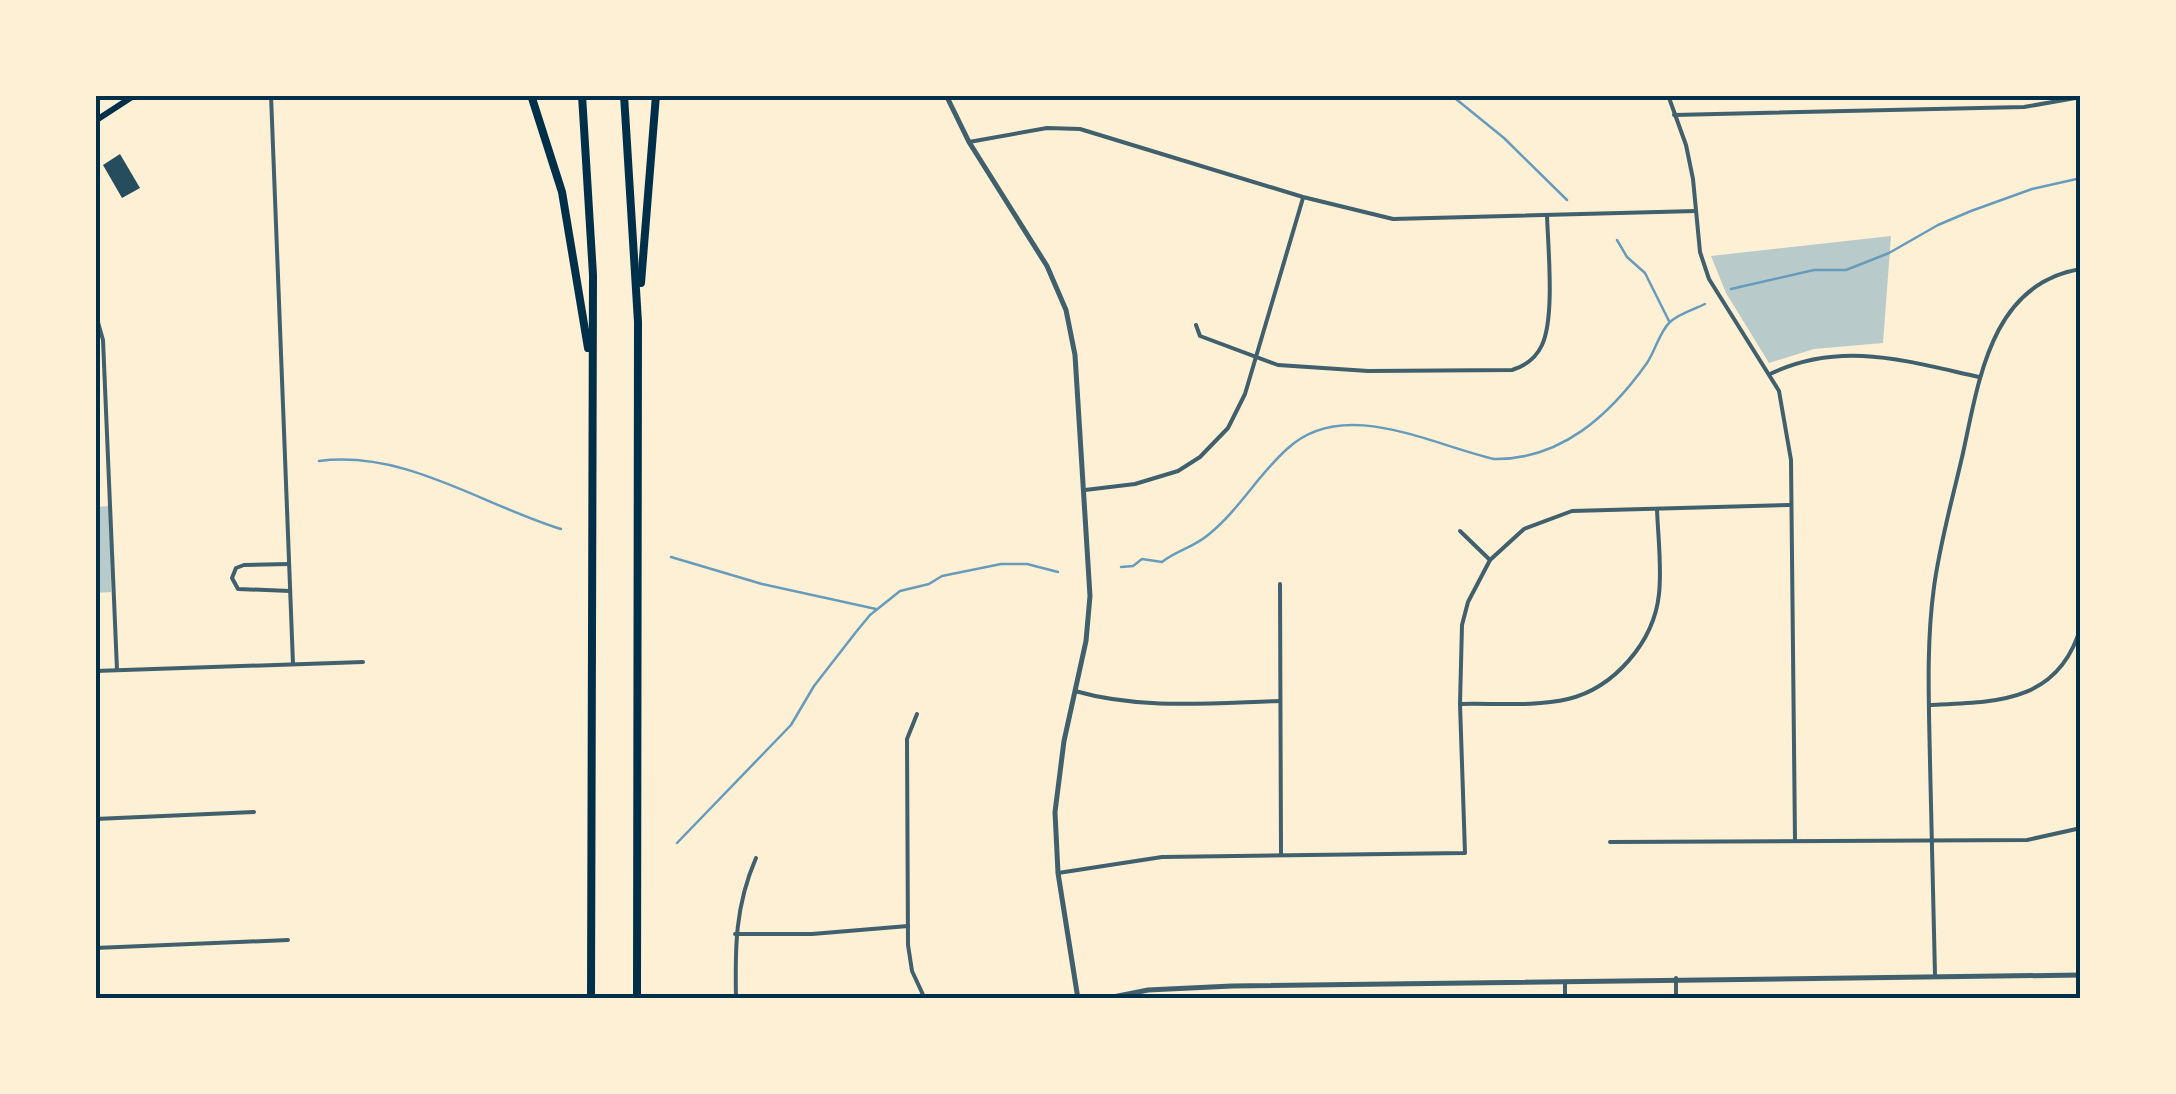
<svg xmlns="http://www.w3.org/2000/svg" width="2176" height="1094" font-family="'Alegreya Sans',sans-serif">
  <rect width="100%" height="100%" fill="#fdf0d5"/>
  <g fill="#b9caca">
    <path d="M1891 236 1883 343 1814 349 1769 363 1726 293 1711 256Z"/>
    <path d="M110 506 111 592 95 593V507Z"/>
  </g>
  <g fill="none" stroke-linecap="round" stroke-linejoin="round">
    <g stroke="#669bbc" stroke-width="2.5">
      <path d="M1451 95 1504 138 1567 200"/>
      <path d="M1617 240 1627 257 1645 273 1669 321"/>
      <path d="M1731 289 1814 270H1846L1889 253 1938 225 1971 211 2032 189 2081 178"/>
      <path d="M319 461C406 450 482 505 561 529"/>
      <path d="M671 557 762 584 876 609"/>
      <path d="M1121 567 1133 566 1142 559 1162 562C1176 551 1194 547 1208 535 1239 510 1258 475 1287 449 1343 396 1432 445 1494 459 1561 460 1610 415 1647 363 1655 351 1660 331 1670 322 1678 314 1695 309 1705 304"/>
      <path d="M677 843 791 725 814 686 856 632 870 615 900 591 929 584 942 576 1001 564H1027L1058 572"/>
    </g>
  </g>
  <path fill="#264d5e" d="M120 154 140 188 122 198 103 165Z"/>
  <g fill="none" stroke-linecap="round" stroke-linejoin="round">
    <g stroke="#3f606c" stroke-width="4">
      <path d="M271 95 293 664"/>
      <path d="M1668 95 1686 145 1693 179 1700 252 1709 279 1779 391 1791 460 1795 841"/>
      <path d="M1674 115 2024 107 2081 97"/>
      <path d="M969 142 1047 128 1080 129 1303 197 1393 219 1696 211"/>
      <path d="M95 312 103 340 117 670"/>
      <path d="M1196 325 1200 336 1278 365 1368 371 1512 370C1525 366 1536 358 1542 345 1555 317 1548 248 1547 215"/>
      <path d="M1770 374C1841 340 1906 361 1979 377"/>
      <path d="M1085 490 1135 484 1178 471 1200 457 1228 428 1245 394 1303 198"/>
      <path d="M1460 531 1490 560"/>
      <path d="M289 564 244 565 236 568 232 578 238 589 290 591"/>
      <path d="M1280 584 1281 855"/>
      <path d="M95 671 363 662"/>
      <path d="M1075 691C1141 710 1211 703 1279 701"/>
      <path d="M1460 704C1495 703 1534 707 1568 699 1614 688 1654 642 1659 594 1662 567 1658 537 1657 509"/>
      <path d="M1929 705C1995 702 2059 704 2081 626"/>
      <path d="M917 714 907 739 908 945 912 971 925 999"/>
      <path d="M95 819 254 812"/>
      <path d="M1610 842 2027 840 2081 828"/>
      <path d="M1058 873 1162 857 1465 853 1460 704 1462 625 1468 602 1490 560 1524 529 1572 511 1789 505"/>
      <path d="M735 934H812L908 926"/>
      <path d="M95 948 288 940"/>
      <path d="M1935 975C1933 904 1932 833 1930 762 1929 704 1926 645 1934 587 1940 542 1953 497 1963 453 1979 380 1991 283 2081 269"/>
      <path d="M1676 978V999"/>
      <path d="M736 999C735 948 735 906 756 858"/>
      <path d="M1565 999V984"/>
    </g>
    <g stroke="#3f606c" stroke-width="5">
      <path d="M946 95 969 142 1047 266 1066 310 1075 355 1090 596 1086 641 1064 741 1055 812 1058 873 1078 999"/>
      <path d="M1103 999 1148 990 1232 986 2081 975"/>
    </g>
    <path stroke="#003049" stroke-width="6" d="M95 121 135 95"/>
    <g stroke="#003049" stroke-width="8">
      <path d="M531 95 562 192 588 348"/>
      <path d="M582 95 593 275 591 999"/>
      <path d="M624 95 638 322 637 999"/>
      <path d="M641 283 656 95"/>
    </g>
  </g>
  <rect width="2176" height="1094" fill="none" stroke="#fdf0d5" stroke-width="195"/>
  <rect x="98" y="98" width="1980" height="898" fill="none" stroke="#003049" stroke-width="4"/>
</svg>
